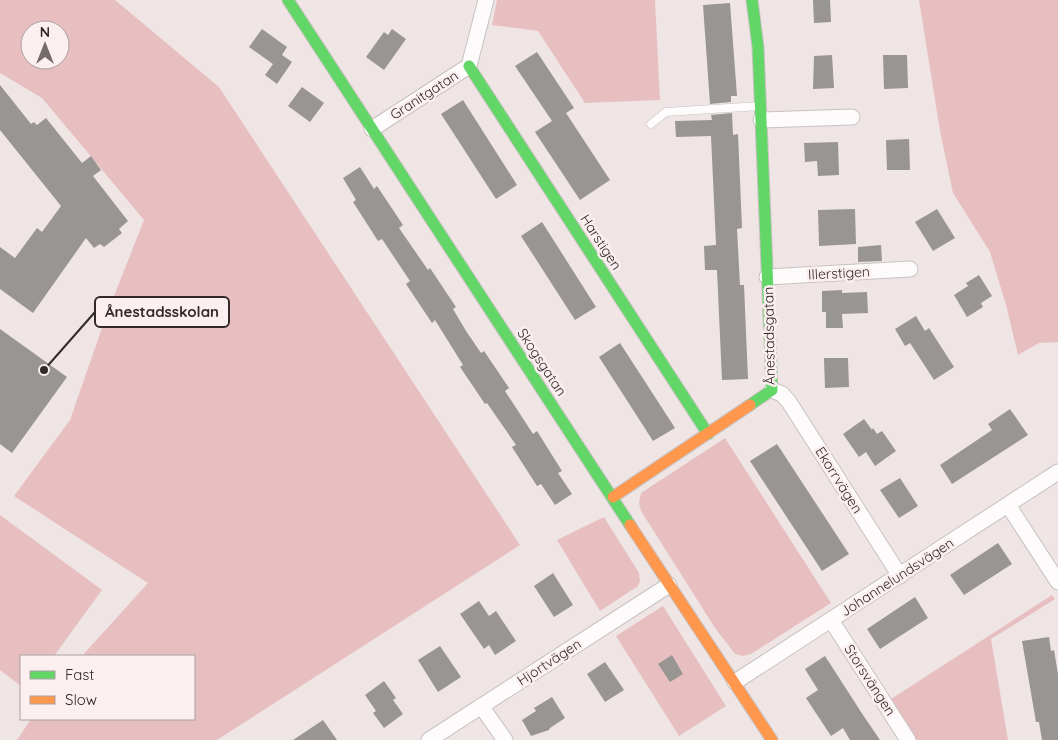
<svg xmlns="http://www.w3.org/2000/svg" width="1058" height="740" font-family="Quicksand,sans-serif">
  <rect width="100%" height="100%" fill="#f0e5e5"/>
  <g fill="#e7bfc1" fill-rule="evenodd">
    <path d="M0 0H115L219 87 520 545 217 740H17L31 719H194V656H82L148 583 14 496 70 420 105 319 144 220 42 98 0 73ZM30 30H60V60H30Z"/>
    <path d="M497 0H655L660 100 585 103 538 31 492 25Z"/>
    <path d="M919 0H1058V342L1039 343 1018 355 1006 305 990 252 953 193 940 131Z"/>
    <path d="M725 438 831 603 751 654 743 656 735 654 715 628 641 511 639 503 641 493Z"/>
    <path d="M0 515 102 590 54 656H21V686L0 670Z"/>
    <path d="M604 517 639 573 640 581 638 586 600 611 557 540Z"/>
    <path d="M1052 595 1055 599 991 639 1008 740H917L891 699Z"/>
    <path d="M663 606 726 706 679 736 616 636Z"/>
  </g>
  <g fill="#989593">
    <path d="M813 0H830L831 22 814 23Z"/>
    <path d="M730 3 737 96H731V102L710 104 703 5Z"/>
    <path d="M262 29 287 47 282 55 292 62 277 84 265 75 273 64 249 47Z"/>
    <path d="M392 29 406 39 384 70 366 57 384 32 388 35Z"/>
    <path d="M537 52 574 108 566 113 610 180 580 200 535 132 552 121 515 66Z"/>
    <path d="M832 55 834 88 813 89 814 56Z"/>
    <path d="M883 55H907L908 88 884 89Z"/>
    <path d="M0 85 31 124 34 122 37 125 46 118 82 163 91 156 101 170 93 176 128 221 119 229 122 233 104 247 100 244 94 248 86 238 33 313 0 289V247L15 258 37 228 42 232 61 206 0 130Z"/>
    <path d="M302 87 324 103 310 122 288 106Z"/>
    <path d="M463 100 517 185 496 199 441 114Z"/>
    <path d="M732 113 733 135 738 134 742 228 737 229 740 285H744L748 379 722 380 717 270H705L704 246 716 245 711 136 676 137 675 121 712 120 711 115Z"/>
    <path d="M909 139 910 170H887L886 140Z"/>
    <path d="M838 142 839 175 818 176 817 161 805 162 804 143Z"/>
    <path d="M360 167 374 189 377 186 403 225 399 228 428 270 430 268 456 307 453 309 466 331 481 353 484 351 509 388 505 391 533 434 537 431 562 471 558 473 572 494 555 505 541 484 537 486 512 447 516 445 487 403 485 404 460 367 463 365 435 320 432 323 406 284 410 281 382 239 378 241 353 202 356 200 343 178Z"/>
    <path d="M855 209 856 244 819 246 818 210Z"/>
    <path d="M937 209 955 238 933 251 915 222Z"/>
    <path d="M542 222 596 307 575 320 521 236Z"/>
    <path d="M881 245 882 261 858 262V247Z"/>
    <path d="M979 275 992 296 981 303 983 307 967 317 954 295 968 286 966 283Z"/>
    <path d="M842 290V293L867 292 868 313 842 314 843 328H826V312H822V291Z"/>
    <path d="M916 316 925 331 929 328 954 367 934 380 910 343 905 346 895 329Z"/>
    <path d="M0 329 67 377 12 453 0 444Z"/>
    <path d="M620 343 675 428 653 441 599 357Z"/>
    <path d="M824 358H848L849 387 825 388Z"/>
    <path d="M1010 409 1028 435 952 484 940 465 992 430 988 424Z"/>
    <path d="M864 419 872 430 873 428 877 434 882 431 896 451 875 466 866 452 859 457 843 434Z"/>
    <path d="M777 444 849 554 822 571 750 461Z"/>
    <path d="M900 478 918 506 899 518 880 490Z"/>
    <path d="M998 543 1012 564 964 595 950 575Z"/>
    <path d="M553 573 573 605 554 617 534 586Z"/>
    <path d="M915 597 928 618 880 649 867 629Z"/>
    <path d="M479 601 489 616 496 611 516 641 495 655 489 645 484 649 460 614Z"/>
    <path d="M1049 637 1051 651 1054 650 1058 674V740H1042L1039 722H1036L1022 641Z"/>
    <path d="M440 646 461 677 438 692 418 660Z"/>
    <path d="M672 655 683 674 670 682 658 664Z"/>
    <path d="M825 656 863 715 880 740H850L843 728 831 736 806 698 818 690 805 669Z"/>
    <path d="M605 662 624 690 605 702 587 674Z"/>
    <path d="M384 681 396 698 393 700 403 714 384 728 373 713 376 711 365 695Z"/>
    <path d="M552 697 565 718 550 728 549 730 531 736 522 720 536 711 534 708Z"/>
    <path d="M323 720 337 740H293Z"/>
  </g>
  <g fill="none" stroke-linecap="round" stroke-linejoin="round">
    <g stroke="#c9c1c1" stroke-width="9">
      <path id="lane" d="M651 124 666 112 760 106"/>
    </g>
    <g stroke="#c9c1c1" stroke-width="17">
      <g id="street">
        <path d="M761 120 852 117"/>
        <path d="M372 129 469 66 486 0"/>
        <path d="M767 277 910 269"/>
        <path d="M772 390 782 394 789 402 900 576"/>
        <path d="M1008 505 1058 582"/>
        <path d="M831 620 908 740"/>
        <path d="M735 682 1058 472"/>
        <path d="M481 706 505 740"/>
        <path d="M429 740 669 585"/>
      </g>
    </g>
    <g stroke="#c9c1c1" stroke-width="13">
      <g id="fast">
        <path d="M288 0 630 525"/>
        <path d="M469 66 708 434"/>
        <path d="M750 405 772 390 758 47 752 0"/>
      </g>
    </g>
    <g stroke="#c9c1c1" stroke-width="13">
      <g id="slow">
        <path d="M613 497 750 405"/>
        <path d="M630 525 772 740"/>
      </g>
    </g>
    <use href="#lane" stroke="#fdfbfb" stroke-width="8"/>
    <use href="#street" stroke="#fdfbfb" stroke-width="15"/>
    <use href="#fast" stroke="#63d668" stroke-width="11"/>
    <use href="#slow" stroke="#ff974d" stroke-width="11"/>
  </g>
  <g text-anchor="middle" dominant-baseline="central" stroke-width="5" stroke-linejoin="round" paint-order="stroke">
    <g font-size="14" fill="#31292a" stroke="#fceff0">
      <text transform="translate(424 95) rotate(-33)">Granitgatan</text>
      <text transform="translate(601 242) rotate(57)">Harstigen</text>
      <text transform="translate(839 273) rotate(-3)">Illerstigen</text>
      <text transform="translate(769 336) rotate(-91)">Ånestadsgatan</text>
      <text transform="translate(542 362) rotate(57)">Skogsgatan</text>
      <text transform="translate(839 480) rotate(58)">Ekorrvägen</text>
      <text transform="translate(897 577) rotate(-33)">Johannelundsvägen</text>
      <text transform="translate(549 662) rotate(-33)">Hjortvägen</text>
      <text transform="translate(870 680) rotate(57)">Storsvängen</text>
    </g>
  </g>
  <path fill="none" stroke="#31292a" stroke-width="2" d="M44 370L95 312"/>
  <circle fill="#31292a" stroke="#fceff0" stroke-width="2" cx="44" cy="370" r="5"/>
  <rect fill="#fceff0" stroke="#31292a" stroke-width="2" x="95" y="297" width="134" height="30" rx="5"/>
  <g font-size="15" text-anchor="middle" font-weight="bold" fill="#31292a">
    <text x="162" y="317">Ånestadsskolan</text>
  </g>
  <rect x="20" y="655" width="175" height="65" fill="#fceff0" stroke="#aba0a1"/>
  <rect x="30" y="671" width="25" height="8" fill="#63d668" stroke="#aba0a1"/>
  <text x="65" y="680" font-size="15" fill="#31292a">Fast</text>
  <rect x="30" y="696" width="25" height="8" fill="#ff974d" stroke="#aba0a1"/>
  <text x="65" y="705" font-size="15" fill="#31292a">Slow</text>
  <g transform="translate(45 45)"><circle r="24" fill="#fceff0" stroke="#aba0a1"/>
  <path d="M0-4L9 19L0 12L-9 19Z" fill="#746b6b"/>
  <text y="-8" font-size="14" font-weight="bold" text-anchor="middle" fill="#31292a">N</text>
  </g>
</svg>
